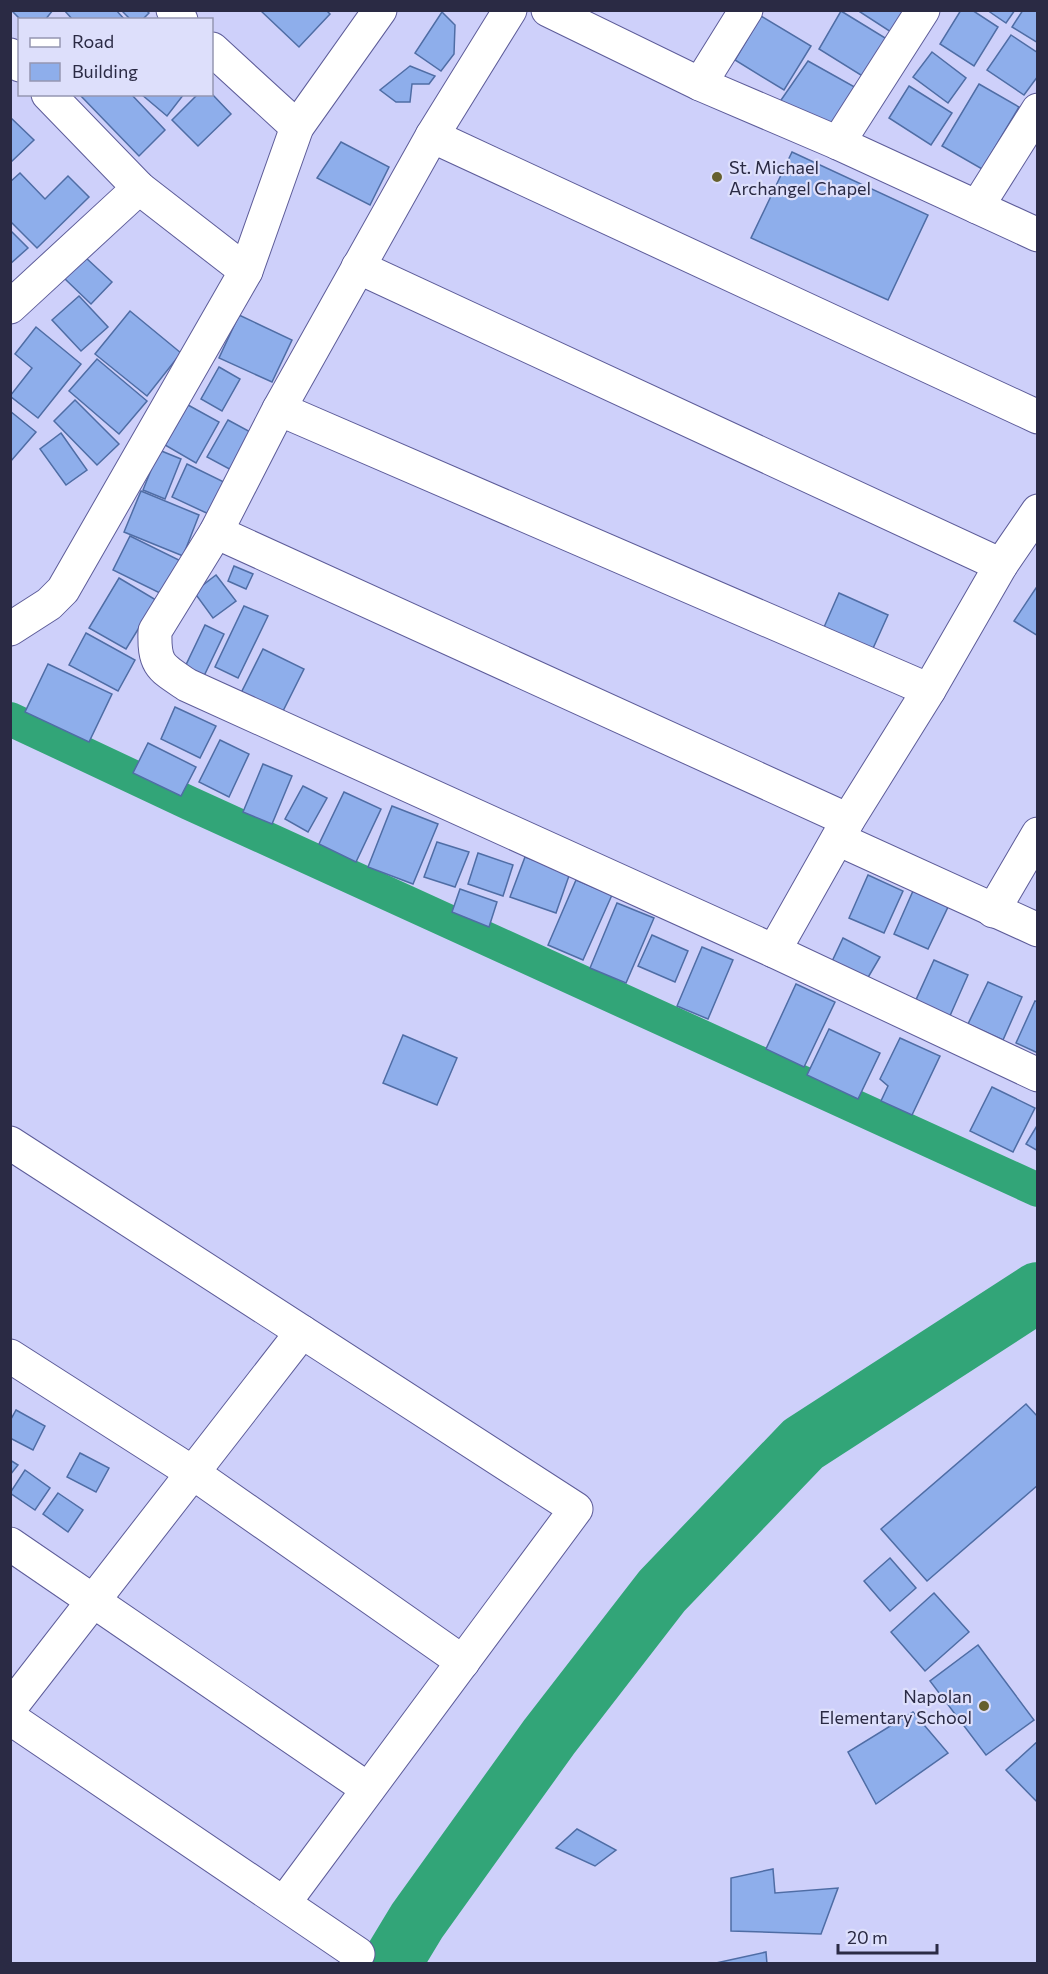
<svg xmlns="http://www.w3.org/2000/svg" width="1048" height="1974" font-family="Commissioner,sans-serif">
  <rect width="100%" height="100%" fill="#ced0fa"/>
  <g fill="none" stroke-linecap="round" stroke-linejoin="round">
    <path stroke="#32a578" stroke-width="34" d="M10 719 189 803 1038 1190"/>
    <path stroke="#32a578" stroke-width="60" d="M391 1964 417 1921 549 1737 662 1591 803 1444 1038 1292"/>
  </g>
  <g fill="#8eaeeb" stroke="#4f6da5" stroke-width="1.5">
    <path d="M11 10H53L45 20H21Z"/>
    <path d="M64 10H116L125 20H73Z"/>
    <path d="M146 10 149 13 142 20H131L122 11Z"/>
    <path d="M260 10H326L330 14 299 47Z"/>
    <path d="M857 10H910L894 34Z"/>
    <path d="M961 10H972L998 27 974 66 940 44Z"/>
    <path d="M987 10H1015L1006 23Z"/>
    <path d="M1023 10H1038V43L1012 27Z"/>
    <path d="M841 11 895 44 872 82 819 49Z"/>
    <path d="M442 12 455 25 454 54 441 71 415 53Z"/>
    <path d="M761 16 811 46 784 90 735 60Z"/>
    <path d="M1011 35 1038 53V76L1024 95 987 70Z"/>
    <path d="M932 52 966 78 948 103 913 77Z"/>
    <path d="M808 61 860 90 834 132 779 103Z"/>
    <path d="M410 66 435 76 429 84H412L410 102H396L380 90Z"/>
    <path d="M979 84 1019 107 982 169 942 146Z"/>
    <path d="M909 86 952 113 931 145 889 118Z"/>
    <path d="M79 94H131L165 130 139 156Z"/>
    <path d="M141 94H184L167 116Z"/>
    <path d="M198 94H212L231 114 198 146 172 120Z"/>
    <path d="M10 117 34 140 10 163Z"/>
    <path d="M341 142 389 167 370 205 317 178Z"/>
    <path d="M792 152 928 215 888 300 751 238Z"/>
    <path d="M20 173 45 199 68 176 89 197 37 248 10 221V182Z"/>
    <path d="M10 230 28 248 10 264Z"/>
    <path d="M85 257 112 282 91 304 64 278Z"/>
    <path d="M79 296 108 327 81 351 52 320Z"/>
    <path d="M130 311 181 353 147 396 95 354Z"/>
    <path d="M239 315 292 340 272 382 219 358Z"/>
    <path d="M36 327 81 364 38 418 10 396 32 368 15 354Z"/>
    <path d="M97 359 147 401 119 434 69 391Z"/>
    <path d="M219 367 240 379 222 411 201 399Z"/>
    <path d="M75 400 119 444 97 465 54 421Z"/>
    <path d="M188 405 219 422 196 463 165 445Z"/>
    <path d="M10 411 36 432 11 461 10 460Z"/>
    <path d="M228 420 256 435 235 472 207 457Z"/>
    <path d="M61 433 87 470 66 485 40 449Z"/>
    <path d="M159 450 181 459 165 499 143 490Z"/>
    <path d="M187 464 228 484 213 516 172 497Z"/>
    <path d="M141 491 199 515 183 556 124 532Z"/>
    <path d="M130 536 187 564 170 598 113 570Z"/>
    <path d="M234 566 253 574 246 589 228 581Z"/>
    <path d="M216 575 236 601 213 618 194 592Z"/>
    <path d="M119 578 156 600 126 649 89 628Z"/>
    <path d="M1038 585V636L1014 621Z"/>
    <path d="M839 593 888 615 870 655 821 634Z"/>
    <path d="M244 606 268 616 238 678 215 667Z"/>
    <path d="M205 625 224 634 203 678 184 669Z"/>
    <path d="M86 633 135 660 118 691 69 665Z"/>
    <path d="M263 649 304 669 282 713 241 693Z"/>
    <path d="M48 664 112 694 89 742 25 712Z"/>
    <path d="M175 707 216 726 200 758 161 739Z"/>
    <path d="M220 740 249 754 229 797 199 782Z"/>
    <path d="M148 743 196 767 181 796 133 773Z"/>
    <path d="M263 764 292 776 272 824 243 812Z"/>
    <path d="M303 786 327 798 308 832 285 819Z"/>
    <path d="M344 792 381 809 356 862 319 844Z"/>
    <path d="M392 806 438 824 413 884 368 867Z"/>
    <path d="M437 842 469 852 455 887 424 877Z"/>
    <path d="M478 853 513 865 503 896 468 884Z"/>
    <path d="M525 857 570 873 556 913 510 897Z"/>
    <path d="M868 875 903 891 884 933 849 918Z"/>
    <path d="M576 880 612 895 583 960 548 945Z"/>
    <path d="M460 889 497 902 489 927 452 912Z"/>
    <path d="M913 891 948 907 928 949 894 934Z"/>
    <path d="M617 903 654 918 626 983 590 968Z"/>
    <path d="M652 935 688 951 675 982 638 966Z"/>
    <path d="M843 938 880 957 863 986 828 970Z"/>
    <path d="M702 947 733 960 708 1019 677 1006Z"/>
    <path d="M934 960 968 975 949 1018 915 1002Z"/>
    <path d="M988 982 1022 997 1003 1040 968 1024Z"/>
    <path d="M796 984 835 1002 804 1067 766 1049Z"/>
    <path d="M1035 1001 1038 1002V1053L1016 1043Z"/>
    <path d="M829 1029 880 1053 858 1099 807 1075Z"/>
    <path d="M403 1035 457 1058 437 1105 383 1083Z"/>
    <path d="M900 1038 940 1056 912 1115 881 1101 888 1086 880 1079Z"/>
    <path d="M992 1087 1035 1108 1013 1152 970 1131Z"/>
    <path d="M1038 1124V1151L1026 1144Z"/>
    <path d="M1026 1404 1038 1417V1485L927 1581 881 1529Z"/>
    <path d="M16 1410 45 1426 33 1450 10 1438V1421Z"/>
    <path d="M80 1453 109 1468 96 1492 67 1477Z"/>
    <path d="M10 1460 18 1465 10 1475Z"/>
    <path d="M25 1470 50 1488 35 1510 10 1493Z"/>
    <path d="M58 1493 83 1510 68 1532 43 1514Z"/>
    <path d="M890 1558 916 1588 890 1611 864 1581Z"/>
    <path d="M934 1593 969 1632 925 1671 891 1632Z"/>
    <path d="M978 1645 1034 1720 986 1755 930 1681Z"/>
    <path d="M913 1712 948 1753 876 1804 848 1752Z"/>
    <path d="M1038 1741V1803L1006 1770Z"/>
    <path d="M577 1829 616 1850 595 1866 556 1848Z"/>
    <path d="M773 1869 775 1893 838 1888 821 1934 731 1931V1878Z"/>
    <path d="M766 1952 767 1964 716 1963Z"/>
  </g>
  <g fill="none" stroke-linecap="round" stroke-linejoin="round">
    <g stroke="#5d5c99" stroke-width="35">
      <g id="street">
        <path d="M173 10 181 20"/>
        <path d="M510 10 432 136 279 409 216 532 155 631C154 665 160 667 187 685L774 951 1038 1075"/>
        <path d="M548 10 700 84 838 143 1038 235"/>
        <path d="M212 49 297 127"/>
        <path d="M10 55 20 65"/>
        <path d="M700 84 746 10"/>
        <path d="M48 94 139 188 246 271"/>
        <path d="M432 136 1038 417"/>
        <path d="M838 143 923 10"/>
        <path d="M977 207 1038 110"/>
        <path d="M358 267 1001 565"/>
        <path d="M10 307 139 188"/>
        <path d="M279 409 929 690"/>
        <path d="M216 532 848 820"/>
        <path d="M10 629 49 604 63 590 246 271 297 127 380 10"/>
        <path d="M838 839 1038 930"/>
        <path d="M993 911 1038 834"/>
        <path d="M774 951 848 820 929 690 1001 565 1038 511"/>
        <path d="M10 1143 576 1509 284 1903"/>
        <path d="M10 1356 193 1473 463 1662"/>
        <path d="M10 1544 368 1789"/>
        <path d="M10 1708 302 1332"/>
        <path d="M10 1718 358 1954"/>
      </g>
    </g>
    <use href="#street" stroke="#fff" stroke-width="33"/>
  </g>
  <g fill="#66602d" stroke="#dddffb" stroke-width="2">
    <circle cx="717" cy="177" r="6"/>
    <circle cx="984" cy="1706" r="6"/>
  </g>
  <g text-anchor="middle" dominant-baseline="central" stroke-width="4.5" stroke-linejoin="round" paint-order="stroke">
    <g font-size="18" fill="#2a2a44" stroke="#dddffb" text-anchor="start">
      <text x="729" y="167">St. Michael<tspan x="729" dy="21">Archangel Chapel</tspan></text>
      <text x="972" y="1696" text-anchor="end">Napolan<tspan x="972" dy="21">Elementary School</tspan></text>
    </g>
  </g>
  <rect width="1048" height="1974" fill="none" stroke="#2a2a44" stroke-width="24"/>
  <rect x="18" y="18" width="195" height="78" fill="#dddffb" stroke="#9597b2" stroke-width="1.5"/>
  <rect x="30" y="38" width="30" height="9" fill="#ffffff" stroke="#9597b2" stroke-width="1.5"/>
  <text x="72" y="48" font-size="18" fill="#2a2a44">Road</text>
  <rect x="30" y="63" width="30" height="18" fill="#8eaeeb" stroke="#9597b2" stroke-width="1.5"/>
  <text x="72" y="78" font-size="18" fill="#2a2a44">Building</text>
  <path d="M838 1944v9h99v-9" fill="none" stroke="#2a2a44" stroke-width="3"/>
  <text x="847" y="1944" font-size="18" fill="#2a2a44" stroke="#dddffb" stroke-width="4.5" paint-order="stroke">20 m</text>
</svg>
